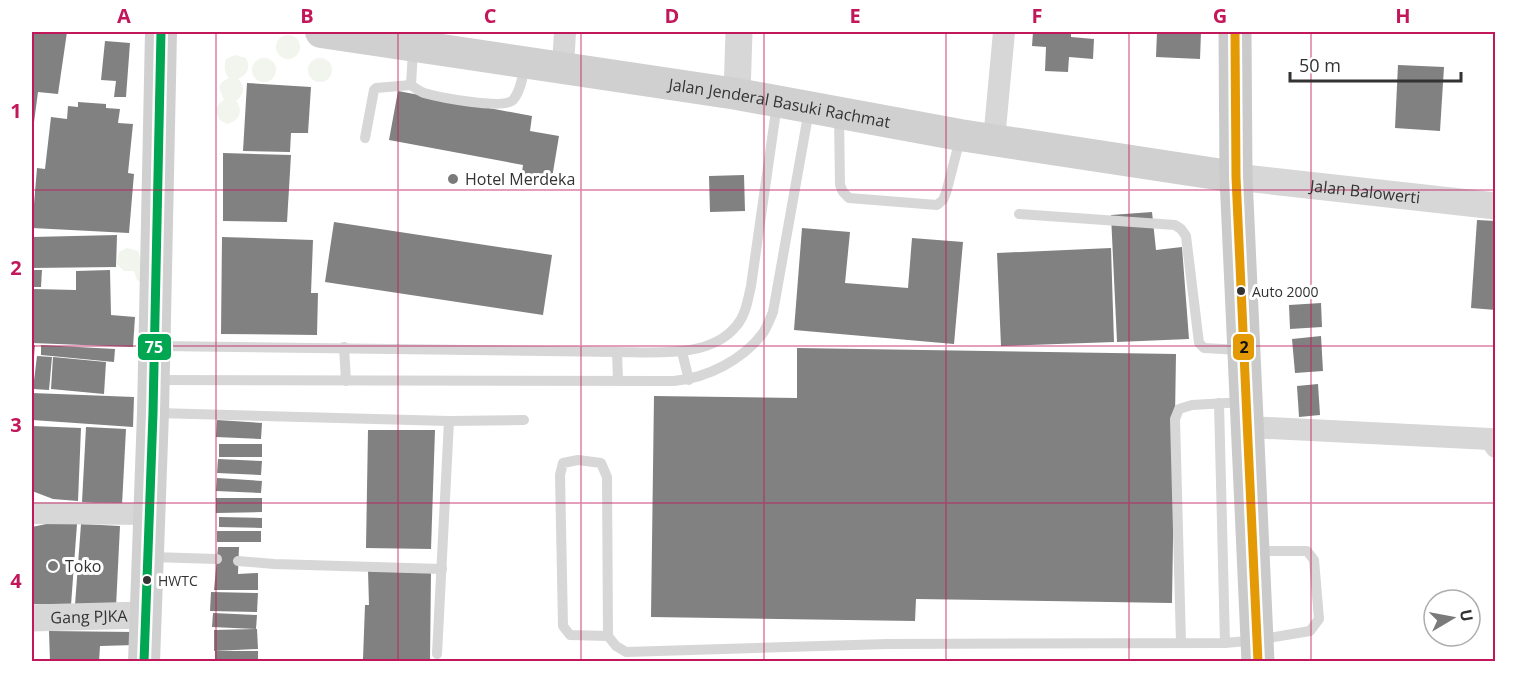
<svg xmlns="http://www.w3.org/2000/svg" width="1527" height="693" font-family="'Open Sans',sans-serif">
  <rect width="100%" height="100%" fill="#fff"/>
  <g fill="#f1f5ed">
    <circle cx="288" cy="47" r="12"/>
    <path d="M235 55 246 58C251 68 247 75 238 79 246 87 244 95 236 101 244 111 239 121 227 124L220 120C215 112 215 105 224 100L219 87 222 82 229 78C224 72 224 66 226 59Z"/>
    <circle cx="320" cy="70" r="12"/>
    <circle cx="264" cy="70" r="12"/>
    <path d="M127 248 138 251 141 260V282L137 280 134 271H124L117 264 119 252Z"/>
  </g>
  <g fill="#818181">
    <path d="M32 32H67L58 94 38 92 33 130Z"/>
    <path d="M1033 32H1071V37L1094 39 1093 59 1069 57 1068 72 1045 71 1046 47 1032 46Z"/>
    <path d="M1157 32H1201L1200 59 1156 57Z"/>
    <path d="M105 41 130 43 126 97H114L116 81 101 80Z"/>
    <path d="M1398 65 1444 67 1440 131 1395 128Z"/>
    <path d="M247 83 311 87 308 133H291L290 152 243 151Z"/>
    <path d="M398 91 532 116 530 131 559 136 551 184 521 179 523 165 389 140Z"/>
    <path d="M78 102 106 104V108L120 109 118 123 133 124 128 173 134 174 129 233 32 228 37 168 45 169 51 117 67 119 68 106 78 107Z"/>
    <path d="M223 153 291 155 287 222 223 221Z"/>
    <path d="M744 175 745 211 710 212 709 176Z"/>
    <path d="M1152 212 1156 250 1182 247 1189 339 1117 342 1111 215Z"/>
    <path d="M1477 220 1496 221V310L1471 308Z"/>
    <path d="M334 222 552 255 543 315 325 282Z"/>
    <path d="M802 228 850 232 845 283 908 288 912 238 963 242 954 344 794 330Z"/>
    <path d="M117 235 116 267 32 268V237Z"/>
    <path d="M222 237 313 240 311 293H318L317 335 221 334Z"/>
    <path d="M1111 248 1114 342 1001 346 997 253Z"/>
    <path d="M32 270H42L41 287H32Z"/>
    <path d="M110 270 111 315 135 317 133 347 32 343 33 289 76 290V271Z"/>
    <path d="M1321 303 1322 327 1290 329 1289 305Z"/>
    <path d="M1321 336 1323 371 1295 373 1292 339Z"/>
    <path d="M32 345H35L33 368H32Z"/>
    <path d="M41 345 115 349 114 362 41 355Z"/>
    <path d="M797 348 1176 354 1172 603 916 599 915 621 651 617 654 396 797 398Z"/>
    <path d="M37 356 52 357 49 390 33 389Z"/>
    <path d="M53 357 106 362 104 394 51 389Z"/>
    <path d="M1318 384 1320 415 1299 417 1297 386Z"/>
    <path d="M32 393 134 397 133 427 32 420Z"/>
    <path d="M217 420 262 423 261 439 216 437Z"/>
    <path d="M32 426 81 428 78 501 53 499 32 491Z"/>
    <path d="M86 427 126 429 122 505 82 502Z"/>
    <path d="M368 430H435L431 549 366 548Z"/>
    <rect x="219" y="444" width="43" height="13"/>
    <path d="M218 459 262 461 261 475 217 473Z"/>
    <path d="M217 478 262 481 261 493 216 491Z"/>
    <path d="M216 498H262V512L216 513Z"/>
    <path d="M219 517 262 518V528L219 527Z"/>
    <path d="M51 523 77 524 71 605 32 604V527Z"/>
    <path d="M81 524 120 526 116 607 75 605Z"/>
    <rect x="217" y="531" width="44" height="11"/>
    <path d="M218 547H239L238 574 258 573V590H214Z"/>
    <path d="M368 570 431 571 430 661 363 659 365 605H369Z"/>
    <path d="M211 592 258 593 257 612 210 611Z"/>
    <path d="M213 613 257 615 256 629 212 627Z"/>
    <path d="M257 629 258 649 214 651V630Z"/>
    <path d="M49 631 134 632 135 645 100 646 99 662H50Z"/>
    <rect x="215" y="651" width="43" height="11"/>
  </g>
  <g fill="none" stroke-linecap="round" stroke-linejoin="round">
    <g stroke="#d7d7d7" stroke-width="10">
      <path d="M413 50 411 85C415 88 419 91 424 93 438 97 503 110 513 100 521 91 523 75 525 64"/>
      <path d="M839 115 840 185 843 192 849 198 937 205 943 200 946 193 960 139"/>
      <path d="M365 138 374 90 376 88 411 85"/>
      <path d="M1019 214 1175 225 1181 229 1186 236 1199 343 1204 348 1240 350"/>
      <path d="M158 346 617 352C654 352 711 359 737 325 746 314 748 299 751 286L777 104"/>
      <path d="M344 347 346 381"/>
      <path d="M617 352 618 380"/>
      <path d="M682 352 689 380"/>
      <path d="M155 380 674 381C707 378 743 360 763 333 767 327 770 319 773 312L809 110"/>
      <path d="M1219 403 1225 643"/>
      <path d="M157 413 449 421 437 654"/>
      <path d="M449 421 524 420"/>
      <path d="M152 557 217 559"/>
      <path d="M238 561 274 564 442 569"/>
      <path d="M608 636 570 635 563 626 560 475 563 463 578 460 601 463 607 477 608 636 616 646 626 652 887 644 1225 643 1257 640 1310 631 1319 619 1314 560 1307 551H1256"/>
      <path d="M1181 643 1175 419 1179 409 1192 405 1244 402"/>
    </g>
    <g stroke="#d7d7d7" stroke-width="22">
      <path d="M563 66 565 32"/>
      <path d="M994 140 1004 32"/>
      <path d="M1249 427 1490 439 1496 447"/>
      <path d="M32 513 149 514"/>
    </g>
    <g stroke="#d7d7d7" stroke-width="27">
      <path d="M737 94 739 32"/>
      <path id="s1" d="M1236 177 1496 206"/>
      <path id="s2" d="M32 618 145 615"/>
    </g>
    <g stroke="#d0d0d0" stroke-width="32">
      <path id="s3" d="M321 32 737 94 960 135 1236 177"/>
      <path d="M144 662 153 413 161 32"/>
    </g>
    <path stroke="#cacaca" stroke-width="33" d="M1235 32 1236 177 1258 662"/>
    <g stroke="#fff" stroke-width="14">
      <path id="bus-1" d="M1235 32 1236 177 1258 662"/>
    </g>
    <g stroke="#fff" stroke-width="14">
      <path id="bus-2" d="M144 662 153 413 161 32"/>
    </g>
    <use href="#bus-1" stroke="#e39a05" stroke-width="9"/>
    <use href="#bus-2" stroke="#00a651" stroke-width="9"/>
  </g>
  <path fill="none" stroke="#c2185b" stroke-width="1.5" stroke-opacity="0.55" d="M216 32V662M398 32V662M581 32V662M764 32V662M946 32V662M1129 32V662M1311 32V662M32 190H1496M32 346H1496M32 503H1496"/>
  <g fill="#7a7a7a" stroke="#fff" stroke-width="2">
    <circle cx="453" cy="179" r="6"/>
    <circle cx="53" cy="566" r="6"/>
  </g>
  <g fill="#333" stroke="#fff" stroke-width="2">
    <circle cx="1241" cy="291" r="5"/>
    <circle cx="147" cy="580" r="5"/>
  </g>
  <g text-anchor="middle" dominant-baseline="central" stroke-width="6" stroke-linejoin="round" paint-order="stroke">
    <g font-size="14" fill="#333" stroke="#fff" text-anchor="start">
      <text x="1252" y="291">Auto 2000</text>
      <text x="158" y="580">HWTC</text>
    </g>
    <g font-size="16" fill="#333" stroke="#fff">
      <text stroke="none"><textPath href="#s3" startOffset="464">Jalan Jenderal Basuki Rachmat</textPath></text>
      <text stroke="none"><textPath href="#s1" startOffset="130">Jalan Balowerti</textPath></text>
      <text stroke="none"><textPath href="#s2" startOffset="57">Gang PJKA</textPath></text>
    </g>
    <g font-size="16" fill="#333" stroke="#fff" text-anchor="start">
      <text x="465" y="179">Hotel Merdeka</text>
      <text x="65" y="566">Toko</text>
    </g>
  </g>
  <g stroke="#fff" stroke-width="2">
    <rect x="137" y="333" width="35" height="28" rx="6" fill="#00a651"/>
    <rect x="1232" y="333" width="23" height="28" rx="6" fill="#e39a05"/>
  </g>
  <g font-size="16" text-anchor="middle" font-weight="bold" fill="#fff">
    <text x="154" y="353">75</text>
  </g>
  <g font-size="16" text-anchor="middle" font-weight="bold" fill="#111">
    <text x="1244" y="353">2</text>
  </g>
  <rect width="1527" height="693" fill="none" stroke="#ffffff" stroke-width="66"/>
  <g transform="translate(1452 618) rotate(80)"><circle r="28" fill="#ffffff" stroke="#adadad" stroke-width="1.5"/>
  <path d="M0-4.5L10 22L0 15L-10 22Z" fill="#7a7a7a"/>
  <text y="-9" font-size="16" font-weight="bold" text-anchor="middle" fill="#333333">U</text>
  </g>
  <path d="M1290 72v9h171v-9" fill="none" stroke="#333333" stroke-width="3"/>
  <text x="1299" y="72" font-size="18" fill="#333333" stroke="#ffffff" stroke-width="4.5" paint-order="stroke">50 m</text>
  <rect x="33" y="33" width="1461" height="627" fill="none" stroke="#c2185b" stroke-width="2"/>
  <g font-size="20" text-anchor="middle" font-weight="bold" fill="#c2185b">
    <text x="124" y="23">A</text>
    <text x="307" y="23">B</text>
    <text x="490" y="23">C</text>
    <text x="672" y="23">D</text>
    <text x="855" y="23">E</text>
    <text x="1037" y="23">F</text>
    <text x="1220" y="23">G</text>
    <text x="1403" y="23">H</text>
    <text x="16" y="118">1</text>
    <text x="16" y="275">2</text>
    <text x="16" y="432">3</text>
    <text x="16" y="588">4</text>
  </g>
</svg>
